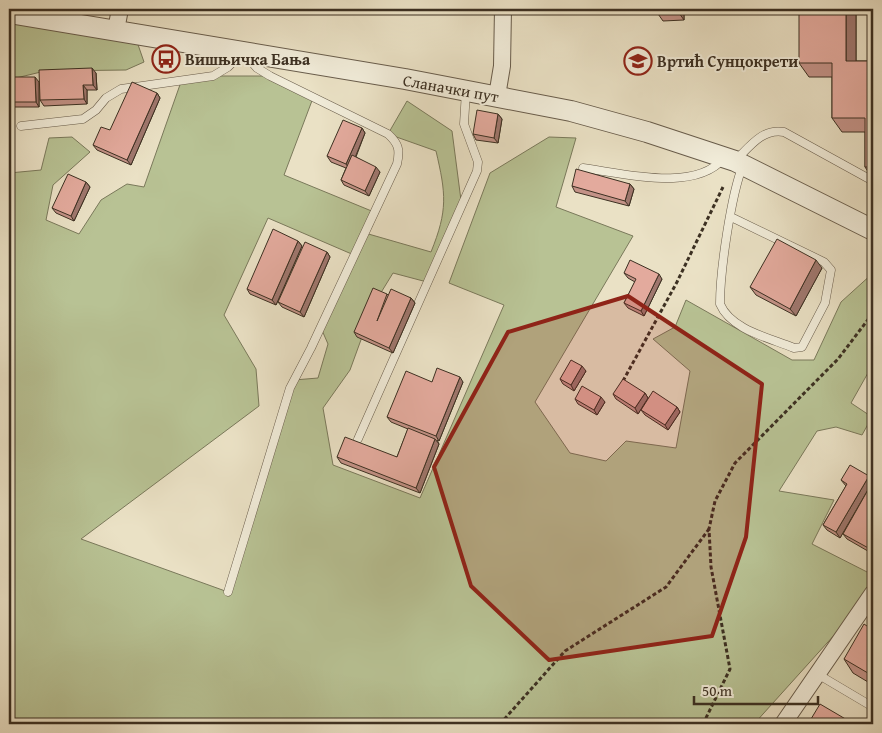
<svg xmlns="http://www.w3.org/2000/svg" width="882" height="733" font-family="'Gentium Book Plus',serif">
  <rect width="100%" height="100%" fill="#eae1c5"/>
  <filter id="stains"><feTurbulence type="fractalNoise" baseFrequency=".004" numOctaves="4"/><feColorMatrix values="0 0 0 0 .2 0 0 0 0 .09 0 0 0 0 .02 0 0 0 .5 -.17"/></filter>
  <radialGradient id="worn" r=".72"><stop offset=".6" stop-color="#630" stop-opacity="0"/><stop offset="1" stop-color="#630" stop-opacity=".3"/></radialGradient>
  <g fill="#b8c294" stroke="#7a795b" fill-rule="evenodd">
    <path d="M9 13 134 33 144 62 126 70 45 71 16 78 9 84Z"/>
    <path d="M213 76H270L313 98 284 175 374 212 365 233 431 252C448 210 446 194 436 151L388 134 407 101 452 131 462 208 427 282 393 273 374 304 350 370 323 408 333 465 420 498 504 305 449 283 490 173 549 137 576 138 556 207 633 236 535 402 570 453 606 461 626 441 676 448 690 371 653 339 675 327 686 300 792 360H814L841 302 873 273V364L851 403 872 417 862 435 836 427 817 431 779 491 834 500 812 544 873 575V592L754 724H9V173L41 170 49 138 72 137 90 152 53 185 46 220 79 234 101 200 127 184 144 187 182 79ZM268 218 354 255 321 328 328 344 318 378 294 380 228 592 81 539 259 406 256 369 224 315Z"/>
  </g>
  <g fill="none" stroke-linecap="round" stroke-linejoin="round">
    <g stroke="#685c4b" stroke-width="9">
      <g id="service">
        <path d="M21 126 83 119 96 110 106 98 121 89 213 76 228 67 243 52 257 68 270 76 388 134C399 144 400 150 397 164L311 348 290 388 228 592"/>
        <path d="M736 160C750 146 763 128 784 132L873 181"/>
        <path d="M583 168C622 173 695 193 724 158"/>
        <path d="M731 217 824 262 831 270 825 303 802 347 794 348C770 338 731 330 720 304 720 271 731 195 743 165"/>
        <path d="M358 439 477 171 478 162 464 124 466 91"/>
        <path d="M819 675 873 707"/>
      </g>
    </g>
    <g stroke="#685c4b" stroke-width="18">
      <g id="minor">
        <path d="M116 30 120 9"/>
        <path d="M497 96 502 66 503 9"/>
        <path d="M783 724 873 593"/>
      </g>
    </g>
    <g stroke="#685c4b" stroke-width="22">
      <path id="tertiary" d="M9 13 405 79 571 111 647 132 735 161 873 230"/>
    </g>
    <g stroke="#3c3022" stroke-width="3" stroke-dasharray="4 2.5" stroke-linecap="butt">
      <path d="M623 381 677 282 723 187"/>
      <path d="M500 724 565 651 666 587 709 529"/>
      <path d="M703 724 730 669 711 567 709 529 715 501 735 463 838 359 873 313"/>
    </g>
    <use href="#service" stroke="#f1ecd9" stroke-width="8"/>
    <use href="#minor" stroke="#f1ecd9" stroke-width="16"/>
    <use href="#tertiary" stroke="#f1ecd9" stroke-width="20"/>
  </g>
  <g fill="#c39287" stroke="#3c3022">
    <path d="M656 9H695V10L684 11V20L663 21 656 11Z"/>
    <path d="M856 9V61H873V179L865 167V132H842L832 118V77H809L799 63Z"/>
    <path d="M96 73 97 90H87V104L44 106 40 100Z"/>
    <path d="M39 82V107H15L11 102Z"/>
    <path d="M157 93 160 98 131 165 97 150 93 145Z"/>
    <path d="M9 106H11L14 111V138H9Z"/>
    <path d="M498 114 502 119 498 143 476 140 473 134Z"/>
    <path d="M362 128 365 133 356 157 380 172 369 196 344 185 341 180 346 168 331 162 327 156Z"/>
    <path d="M86 182 90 187 74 221 56 213 52 208Z"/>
    <path d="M630 184 634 189 629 206 575 192 572 186Z"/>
    <path d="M298 241 302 246 276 305 250 294 247 289Z"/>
    <path d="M327 252 330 257 304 317 282 307 278 302Z"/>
    <path d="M822 268 796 316 756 295 750 287Z"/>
    <path d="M624 273 662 279 644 316 628 308 624 303 635 282 628 278Z"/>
    <path d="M387 294 388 295 411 298 415 303 393 353 357 337 354 332Z"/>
    <path d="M586 371 574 391 563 384 560 379Z"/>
    <path d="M432 382H463L439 441 437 440 439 444 420 493 341 463 337 457H397L408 429 391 422 387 417Z"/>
    <path d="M645 393 648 398 677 407 680 412 668 430 645 415 641 410 645 403 638 414 616 399 613 394Z"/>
    <path d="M575 399 605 402 597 415 578 404Z"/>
    <path d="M869 476 873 481 840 538 827 530 823 525 846 486 841 480Z"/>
    <path d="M873 481V554L847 539 843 534Z"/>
    <path d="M873 630V685L853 673 844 659Z"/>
  </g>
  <g fill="#9f776e" stroke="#3c3022">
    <path d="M677 9H682L684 11V20L677 10Z"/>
    <path d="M846 9H856V75L846 61Z"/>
    <path d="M92 68 96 73 97 90 93 85Z"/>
    <path d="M35 77 39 82V107L36 102Z"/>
    <path d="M83 85 87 90V104L84 99Z"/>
    <path d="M157 93 160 98 131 165 127 160Z"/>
    <path d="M11 106 14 111V138L11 132Z"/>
    <path d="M498 114 502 119 498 143 494 138Z"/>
    <path d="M362 128 365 133 350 170 346 164Z"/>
    <path d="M376 167 380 172 369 196 365 191Z"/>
    <path d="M86 182 90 187 74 221 71 216Z"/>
    <path d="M630 184 634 189 629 206 625 201Z"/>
    <path d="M298 241 302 246 276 305 272 300Z"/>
    <path d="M327 252 330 257 304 317 300 312Z"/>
    <path d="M816 260 822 268 796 316 790 309Z"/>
    <path d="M659 274 662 279 644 316 641 311Z"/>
    <path d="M411 298 415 303 393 353 389 348Z"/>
    <path d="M582 366 586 371 574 391 571 385Z"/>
    <path d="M460 377 463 382 439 441 436 436Z"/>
    <path d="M645 393 648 398 638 414 635 408Z"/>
    <path d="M601 397 605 402 597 415 594 410Z"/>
    <path d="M677 407 680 412 668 430 665 425Z"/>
    <path d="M435 439 439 444 420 493 416 488Z"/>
    <path d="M869 476 873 481 840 538 836 532Z"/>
  </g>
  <g fill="#e3aa9d" stroke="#3c3022">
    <path d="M656 9H677V10L656 11Z"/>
    <path d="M799 9H846V61H873V167H865V118H832V63H799Z"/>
    <path d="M92 68 93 85H83L84 99 40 100 39 70Z"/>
    <path d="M11 77H35L36 102H11Z"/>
    <path d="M132 82 157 93 127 160 93 145 101 127 110 130Z"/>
    <rect x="9" y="106" width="2" height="26"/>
    <path d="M477 110 498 114 494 138 473 134Z"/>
    <path d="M343 120 362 128 346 164 327 156Z"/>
    <path d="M352 155 376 167 365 191 341 180Z"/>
    <path d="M576 169 630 184 625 201 572 186Z"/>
    <path d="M68 174 86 182 71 216 52 208Z"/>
    <path d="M273 229 298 241 272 300 247 289Z"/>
    <path d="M777 239 816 260 790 309 750 287Z"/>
    <path d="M305 242 327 252 300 312 278 302Z"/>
    <path d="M630 260 659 274 641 311 624 303 636 279 624 273Z"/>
    <path d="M373 288 387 294 377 321 391 289 411 298 389 348 354 332Z"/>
    <path d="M571 360 582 366 571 385 560 379Z"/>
    <path d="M437 368 460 377 436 436 387 417 406 371 432 382Z"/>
    <path d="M623 379 645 393 635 408 613 394Z"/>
    <path d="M582 386 601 397 594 410 575 399Z"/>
    <path d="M653 391 677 407 665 425 641 410Z"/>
    <path d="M408 428 435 439 416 488 337 457 345 437 397 457Z"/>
    <path d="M850 465 869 476 836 532 823 525 847 484 841 480Z"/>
    <path d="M873 481V547L872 550 843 534Z"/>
    <path d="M864 624 873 630V676L844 659Z"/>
    <path d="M820 704 854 724H808Z"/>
  </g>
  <path fill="#8f2418" fill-opacity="0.2" stroke="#8f2418" stroke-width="4" stroke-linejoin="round" d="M628 296 762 384 746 537 712 636 549 660 471 586 434 467 508 332Z"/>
  <defs>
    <g id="bus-ring" transform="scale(1.4375)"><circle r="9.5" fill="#f1ecd9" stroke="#8f2418" stroke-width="1.5"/><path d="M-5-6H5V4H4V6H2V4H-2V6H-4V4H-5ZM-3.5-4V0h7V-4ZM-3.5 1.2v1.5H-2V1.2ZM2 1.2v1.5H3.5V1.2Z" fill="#8f2418"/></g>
    <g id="school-ring" transform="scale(1.4375)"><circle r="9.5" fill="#f1ecd9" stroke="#8f2418" stroke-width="1.5"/><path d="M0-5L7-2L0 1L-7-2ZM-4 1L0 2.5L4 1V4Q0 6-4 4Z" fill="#8f2418"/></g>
  </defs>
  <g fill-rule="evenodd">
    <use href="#bus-ring" x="166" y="59"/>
    <use href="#school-ring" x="638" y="61"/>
  </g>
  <g text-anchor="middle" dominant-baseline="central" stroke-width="4" stroke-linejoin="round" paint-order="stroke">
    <g font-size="16" font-weight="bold" fill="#3c3022" stroke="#f1ecd9" text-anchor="start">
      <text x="185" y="59">Вишњичка Бања</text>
      <text x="657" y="61">Вртић Сунцокрети</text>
    </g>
    <g font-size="16" fill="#3c3022" stroke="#f1ecd9">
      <text transform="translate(451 88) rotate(10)">Сланачки пут</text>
    </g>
  </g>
  <rect width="882" height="733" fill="none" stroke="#eae1c5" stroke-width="30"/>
  <rect x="10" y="10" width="862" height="713" fill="none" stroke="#3c3022" stroke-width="2.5"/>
  <rect x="15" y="15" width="852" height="703" fill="none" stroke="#3c3022"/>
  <path d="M694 696v8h124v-8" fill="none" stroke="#3c3022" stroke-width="2.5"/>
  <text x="702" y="696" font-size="15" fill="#3c3022" stroke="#f1ecd9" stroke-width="4" paint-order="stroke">50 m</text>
  <rect width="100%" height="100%" filter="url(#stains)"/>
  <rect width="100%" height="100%" fill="url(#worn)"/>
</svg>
